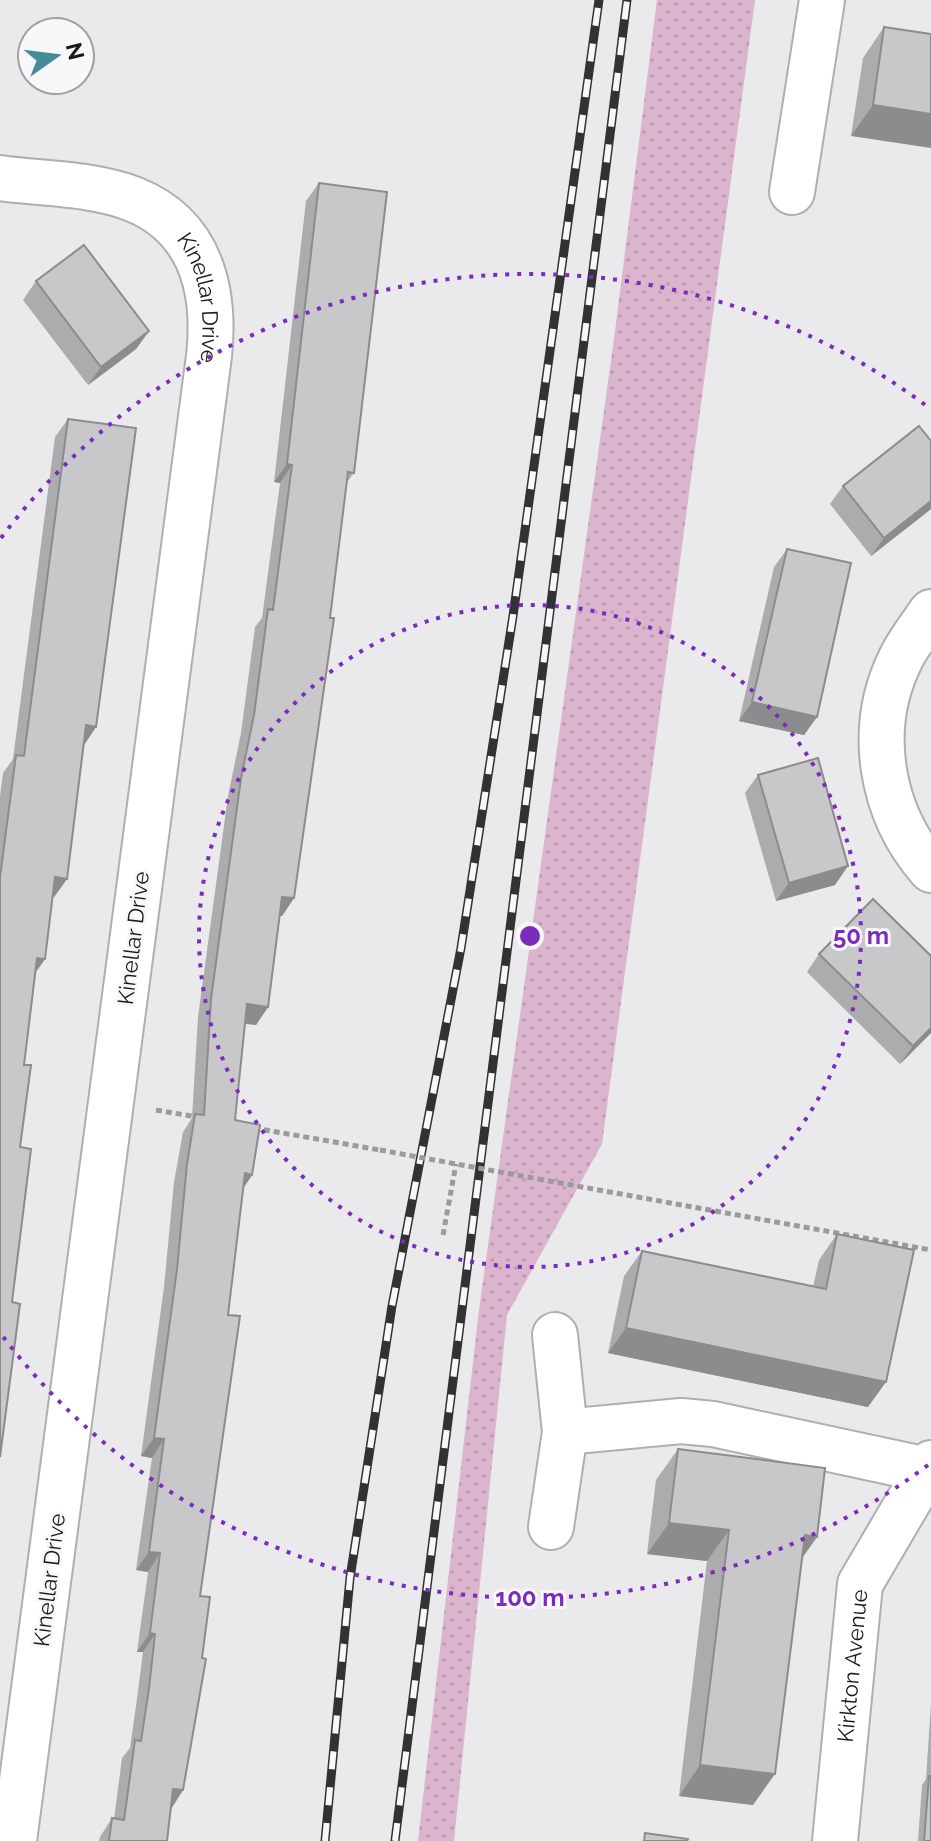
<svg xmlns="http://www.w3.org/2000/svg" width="931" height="1841" font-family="Raleway,sans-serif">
  <defs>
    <pattern id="grass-dots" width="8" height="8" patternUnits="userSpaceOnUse" patternTransform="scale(2)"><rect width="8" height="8" fill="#dab5cd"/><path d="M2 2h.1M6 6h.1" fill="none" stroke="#ba9baf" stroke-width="1.8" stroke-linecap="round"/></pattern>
  </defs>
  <rect width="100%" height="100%" fill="#eae9ec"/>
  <path fill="url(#grass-dots)" d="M657 0H755L602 1144 507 1315 454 1841H418L479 1310 614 339Z"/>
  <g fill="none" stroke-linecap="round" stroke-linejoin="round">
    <g stroke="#afaeb1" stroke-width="48">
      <g id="minor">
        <path id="s1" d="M0 178C42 184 93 183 133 199 201 226 216 290 209 356L14 1841"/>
        <path d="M792 192 822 0"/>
        <path d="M931 612C921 627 909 642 901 658 866 728 880 812 931 870"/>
        <path d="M565 1432 681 1421 713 1424 927 1470"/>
        <path d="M551 1527 565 1432 555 1335"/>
        <path id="s2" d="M835 1841 860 1584 931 1463"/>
      </g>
    </g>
    <g stroke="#9b9a9d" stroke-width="5" stroke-dasharray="6 4" stroke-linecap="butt">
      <path d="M156 1110 197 1117"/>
      <path d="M254 1128 380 1150"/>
      <path d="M538 1179 931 1250"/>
      <path d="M443 1235 456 1164"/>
    </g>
    <use href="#minor" stroke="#fff" stroke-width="44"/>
    <g stroke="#333233" stroke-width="9">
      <g id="rail">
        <path d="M325 1841 350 1578 392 1306 461 948 513 616 599 0"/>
        <path d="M395 1841 627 0"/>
      </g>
    </g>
    <use href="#rail" stroke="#f8f7fa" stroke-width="6" stroke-dasharray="18" stroke-linecap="butt"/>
    <path stroke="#9b9a9d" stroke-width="5" stroke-dasharray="6 4" stroke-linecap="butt" d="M380 1150 538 1179"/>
  </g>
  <g fill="#acacaf">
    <path d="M884 27 931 34 851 136 863 58Z"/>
    <path d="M319 183 354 473 347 482 294 898 282 916H280L268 1007 256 1025 245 1024 235 1120 252 1175 244 1187 228 1315 200 1596 183 1790 171 1809 167 1841H99L100 1837 112 1818 114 1819 122 1758 130 1748 136 1706 143 1652H137L148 1572 136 1570 152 1458 141 1456 164 1287 174 1182 183 1132 192 1118 198 1017 228 796 241 733 255 627 262 618 280 483 274 482 306 201Z"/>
    <path d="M36 281 149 331 136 349 88 385 23 300Z"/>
    <path d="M68 419 96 727 84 745 67 879 54 897H52L45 959 36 972 24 1065 12 1302 0 1457V796L3 773 13 759 55 437Z"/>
    <path d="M931 441V509L871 556 830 504 843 486Z"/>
    <path d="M787 549 817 717 804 735 739 721 774 567Z"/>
    <path d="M758 775 835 885 776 901 745 793Z"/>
    <path d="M819 954 931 1033 900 1064 807 972Z"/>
    <path d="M837 1234 868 1407 608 1353 624 1276 642 1251 813 1287 819 1260Z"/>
    <path d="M678 1449 817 1537 802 1558 753 1805 679 1796 707 1561 647 1554 656 1480Z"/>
    <path d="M931 1703V1841H918L922 1785 926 1779Z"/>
  </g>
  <g fill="#8c8c8e">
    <path d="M873 105 931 114V148L851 136Z"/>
    <path d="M149 331 136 349 88 385 101 367Z"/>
    <path d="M287 464 292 465 280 483 274 482Z"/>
    <path d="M931 501V509L871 556 884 538Z"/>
    <path d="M752 702 817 717 804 735 739 721Z"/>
    <path d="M86 725 96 727 84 745Z"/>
    <path d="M848 866 835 885 776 901 789 883Z"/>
    <path d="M55 877 67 879 54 897 42 895Z"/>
    <path d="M282 897 294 898 282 916 270 915Z"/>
    <path d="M37 958 45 959 32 977Z"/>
    <path d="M247 1004 268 1007 256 1025 235 1022Z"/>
    <path d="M931 1028V1033L900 1064 913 1046Z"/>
    <path d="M245 1173 252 1175 240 1193Z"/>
    <path d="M626 1328 886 1382 868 1407 608 1353Z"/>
    <path d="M154 1438 164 1439 152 1458 141 1456Z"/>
    <path d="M669 1523 729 1530 707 1561 647 1554Z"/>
    <path d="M805 1535 817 1537 795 1568Z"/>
    <path d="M149 1552 160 1553 148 1572 136 1570Z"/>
    <path d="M150 1633 155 1634 143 1652H137Z"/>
    <path d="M700 1765 775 1774 753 1805 679 1796Z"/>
    <path d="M173 1789 183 1790 171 1809Z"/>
  </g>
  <g fill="#c8c8cb" stroke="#8c8c8e" stroke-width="2">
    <path d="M884 27 931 34V114L873 105Z"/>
    <path d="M319 183 387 192 354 473 348 472 330 618H334L294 898 282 897 268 1007 247 1004 235 1120 260 1125 252 1175 245 1173 228 1315 240 1316 200 1596 210 1597 202 1658 206 1659 183 1790 173 1789 167 1841H109L112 1818 124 1820 135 1740 141 1741 149 1688 155 1634 150 1633 160 1553 149 1552 164 1439 154 1438 177 1269 187 1164 195 1114 204 1115 211 999 241 778 254 715 268 609 273 610 292 465 287 464Z"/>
    <path d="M84 245 149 331 101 367 36 281Z"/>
    <path d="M68 419 136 428 96 727 86 725 67 879 55 877 45 959 37 958 24 1065H31L20 1147 31 1149 12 1302 20 1304 0 1457V877L16 755 24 756Z"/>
    <path d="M919 426 931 441V501L884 538 843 486Z"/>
    <path d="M787 549 851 563 817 717 752 702Z"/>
    <path d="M818 758 848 866 789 883 758 775Z"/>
    <path d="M873 899 931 956V1028L913 1046 819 954Z"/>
    <path d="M837 1234 914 1250 886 1382 626 1328 642 1251 826 1289Z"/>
    <path d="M678 1449 825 1468 817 1537 805 1535 775 1774 700 1765 729 1530 669 1523Z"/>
    <path d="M929 1776H931V1841H924Z"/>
    <path d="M645 1833 688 1839 687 1841H644Z"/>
  </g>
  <g fill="none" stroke="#7b2cbf" stroke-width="4" stroke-dasharray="4 8">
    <circle cx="530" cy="936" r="331"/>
    <path d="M928 1465A662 662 0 0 1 1 1334M1 538A662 662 0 0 1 928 407"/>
  </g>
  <g text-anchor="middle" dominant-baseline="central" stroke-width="6" stroke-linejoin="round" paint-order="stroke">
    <g font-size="22" fill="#1b1a1b" stroke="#f8f7fa">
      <text stroke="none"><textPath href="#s1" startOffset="264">Kinellar Drive</textPath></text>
      <text transform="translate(133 938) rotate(-83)">Kinellar Drive</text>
      <text transform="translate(49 1580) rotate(-83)">Kinellar Drive</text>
      <text stroke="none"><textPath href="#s2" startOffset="176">Kirkton Avenue</textPath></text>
    </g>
  </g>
  <circle cx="530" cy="936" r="12" fill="#7b2cbf" stroke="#f8f7fa" stroke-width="4"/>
  <g font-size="24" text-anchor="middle" font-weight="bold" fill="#7b2cbf" stroke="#f8f7fa" stroke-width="6" stroke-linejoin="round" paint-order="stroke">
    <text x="861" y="944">50 m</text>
    <text x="530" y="1606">100 m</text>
  </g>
  <g transform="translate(56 56) rotate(76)"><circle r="38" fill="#f8f7fa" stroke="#a09fa1" stroke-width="2"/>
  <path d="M0-6L14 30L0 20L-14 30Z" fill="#468b98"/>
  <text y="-12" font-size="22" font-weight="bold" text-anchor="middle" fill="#1b1a1b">N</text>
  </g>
</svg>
